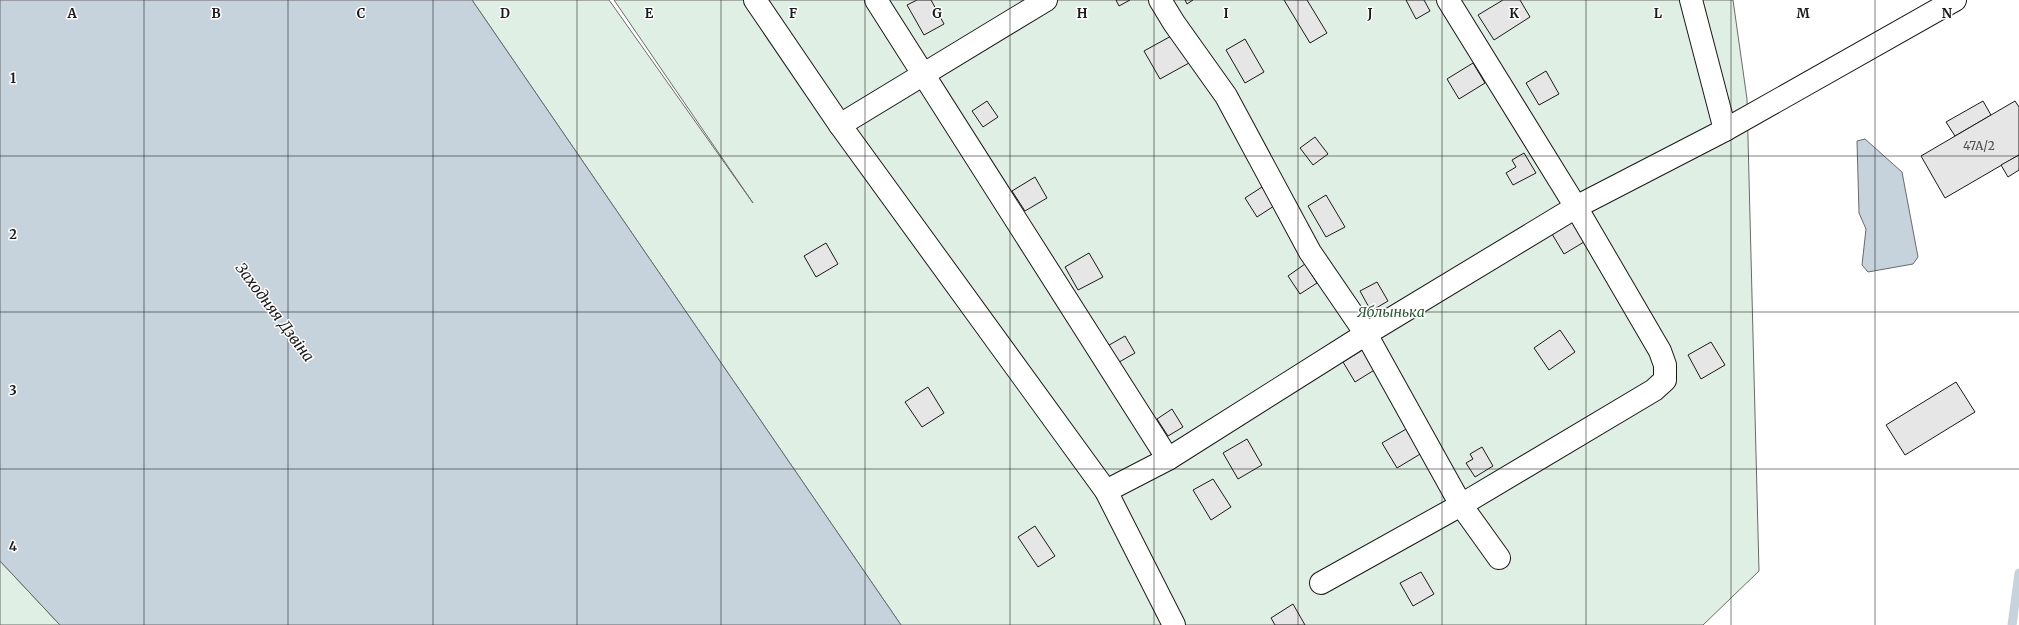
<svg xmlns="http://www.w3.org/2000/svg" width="2019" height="625" font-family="Merriweather,serif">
  <rect width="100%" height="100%" fill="#fff"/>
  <g fill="#e0efe3" stroke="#6a6a6a">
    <path d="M472 0H609L753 203 614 0H1733L1747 99 1759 571 1703 625H901Z"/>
    <path d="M0 561 60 625H0Z"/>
  </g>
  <g fill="#c6d2dc" stroke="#6a6a6a">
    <path d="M0 0H472L901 625H60L0 561Z"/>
    <path d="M1865 139 1902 172 1918 257 1913 264 1868 272 1862 265 1866 229 1859 213 1857 141Z"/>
  </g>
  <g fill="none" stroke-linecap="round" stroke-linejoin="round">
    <path stroke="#c6d2dc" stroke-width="9" d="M2012 625 2019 573"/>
  </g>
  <g fill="#e6e6e6" stroke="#1a1a1a">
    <path d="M917 0H931L944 24 924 35 907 5Z"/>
    <path d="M1116 0H1130L1119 6Z"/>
    <path d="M1185 0H1193L1187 4Z"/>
    <path d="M1284 0H1307L1327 33 1310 43Z"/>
    <path d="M1406 0H1424L1430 11 1416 19Z"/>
    <path d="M1503 0H1520L1530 17 1494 40 1478 15Z"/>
    <path d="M1173 35 1189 63 1160 79 1144 51Z"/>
    <path d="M1245 39 1264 72 1245 83 1226 50Z"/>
    <path d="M1473 63 1485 83 1459 99 1447 79Z"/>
    <path d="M1546 71 1559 94 1539 105 1526 83Z"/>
    <path d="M987 101 998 117 983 127 972 111Z"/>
    <path d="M1983 101 1991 115 1955 136 1946 122Z"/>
    <path d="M2015 101 2019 107V155L1945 198 1921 156Z"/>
    <path d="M1315 137 1328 154 1313 165 1300 148Z"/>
    <path d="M1524 153 1536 173 1513 185 1506 173 1516 167 1512 160Z"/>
    <path d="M2019 155V170L2008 177 2001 165Z"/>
    <path d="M1035 177 1047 198 1025 211 1012 191Z"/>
    <path d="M1262 187 1274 206 1257 217 1245 198Z"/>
    <path d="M1326 195 1345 227 1326 237 1308 206Z"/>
    <path d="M1572 222 1584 242 1564 254 1552 234Z"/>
    <path d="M826 243 838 264 816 277 804 256Z"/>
    <path d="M1089 253 1103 277 1078 290 1065 267Z"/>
    <path d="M1305 264 1317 283 1300 294 1288 276Z"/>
    <path d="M1377 282 1388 301 1371 311 1360 291Z"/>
    <path d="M1560 330 1575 352 1549 370 1534 348Z"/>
    <path d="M1125 336 1135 353 1114 365 1104 348Z"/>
    <path d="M1711 342 1725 365 1701 379 1688 355Z"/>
    <path d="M1364 349 1376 369 1355 382 1343 362Z"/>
    <path d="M1956 382 1975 412 1905 455 1886 425Z"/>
    <path d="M928 387 944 413 922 427 905 402Z"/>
    <path d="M1172 409 1183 427 1168 436 1157 419Z"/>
    <path d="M1408 428 1422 453 1397 468 1382 443Z"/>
    <path d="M1247 439 1262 465 1238 479 1223 453Z"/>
    <path d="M1482 447 1493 466 1475 477 1466 463 1473 459 1470 454Z"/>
    <path d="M1213 479 1231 507 1211 520 1193 490Z"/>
    <path d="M1035 526 1055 556 1038 567 1018 537Z"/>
    <path d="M1421 572 1434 594 1413 606 1400 583Z"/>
    <path d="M1293 604 1305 625H1275L1271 618Z"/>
  </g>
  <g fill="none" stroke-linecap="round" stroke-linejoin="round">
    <g stroke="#1a1a1a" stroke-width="24">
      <g id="minor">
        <path d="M755 0 840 125 1106 491 1174 625"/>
        <path d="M876 0 1168 459"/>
        <path d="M1160 0 1174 23 1226 96 1310 252 1366 334 1461 505 1499 558"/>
        <path d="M1691 0 1725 130"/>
        <path d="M840 125 1046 0"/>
        <path d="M1106 491 1168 459 1366 334 1576 207 1725 130 1955 0"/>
        <path d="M1321 583 1461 505 1654 390 1665 380V365L1660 351 1576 207 1448 0"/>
      </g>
    </g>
    <use href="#minor" stroke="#fff" stroke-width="22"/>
  </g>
  <path fill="none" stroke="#1a1a1a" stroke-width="1" stroke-opacity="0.55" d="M144 0V625M288 0V625M433 0V625M577 0V625M721 0V625M865 0V625M1010 0V625M1154 0V625M1298 0V625M1442 0V625M1586 0V625M1731 0V625M1875 0V625M0 156H2019M0 312H2019M0 469H2019"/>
  <g text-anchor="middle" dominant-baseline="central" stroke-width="3" stroke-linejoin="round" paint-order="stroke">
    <g font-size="12" fill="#4d4d4d">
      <text x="1979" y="145">47А/2</text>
    </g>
    <g font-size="14" font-style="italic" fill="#2b5a34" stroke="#fff">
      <text x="1391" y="312">Яблынька</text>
    </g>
    <g font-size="15" font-style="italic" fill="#1a1a1a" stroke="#fff">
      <text transform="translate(275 312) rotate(53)">Заходняя Дзвіна</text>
    </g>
  </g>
  <g font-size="13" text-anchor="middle" font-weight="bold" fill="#1a1a1a" stroke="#fff" stroke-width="3" stroke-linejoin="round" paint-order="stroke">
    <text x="72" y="18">A</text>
    <text x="216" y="18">B</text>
    <text x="361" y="18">C</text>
    <text x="505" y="18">D</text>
    <text x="649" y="18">E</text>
    <text x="793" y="18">F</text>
    <text x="937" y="18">G</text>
    <text x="1082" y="18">H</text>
    <text x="1226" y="18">I</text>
    <text x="1370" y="18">J</text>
    <text x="1514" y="18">K</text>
    <text x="1658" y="18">L</text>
    <text x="1803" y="18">M</text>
    <text x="1947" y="18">N</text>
    <text x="13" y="83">1</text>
    <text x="13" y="239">2</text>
    <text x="13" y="395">3</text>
    <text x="13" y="551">4</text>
  </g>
</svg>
